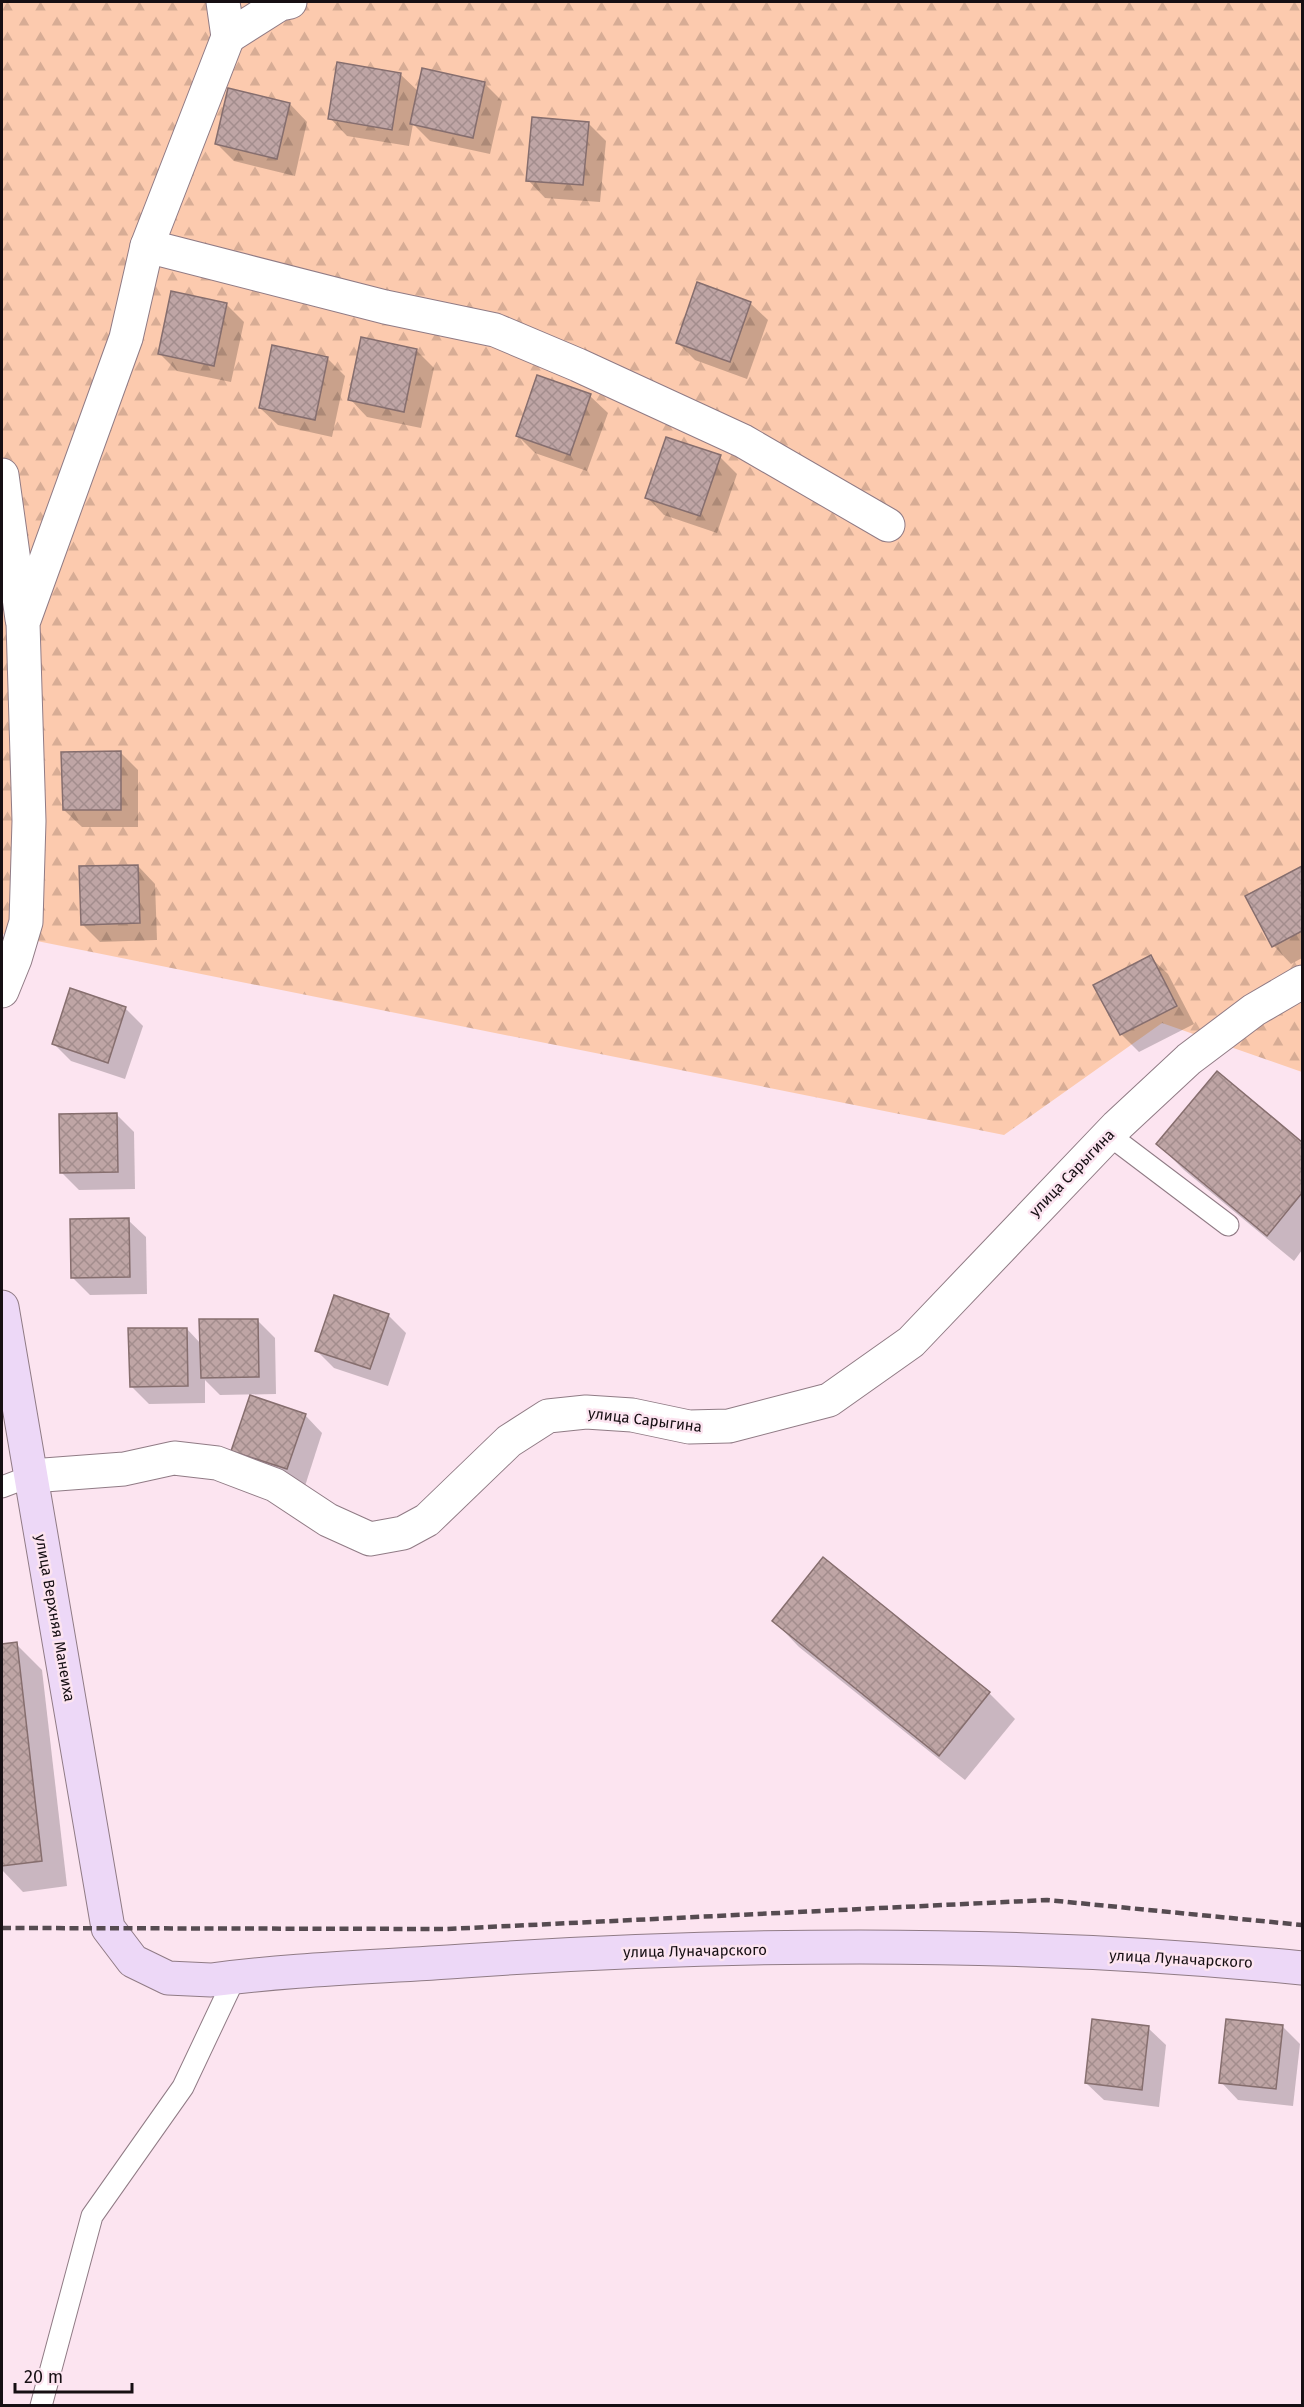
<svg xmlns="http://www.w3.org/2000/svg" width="1304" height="2407" font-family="'Fira Sans',sans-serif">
  <defs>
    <pattern id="forest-firs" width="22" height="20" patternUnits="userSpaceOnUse" patternTransform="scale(1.5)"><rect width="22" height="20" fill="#fccaae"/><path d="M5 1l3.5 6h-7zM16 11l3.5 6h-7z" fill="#d7ac95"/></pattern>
    <pattern id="building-cross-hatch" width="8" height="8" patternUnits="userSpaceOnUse" patternTransform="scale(1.5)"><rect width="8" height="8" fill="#bfa5a5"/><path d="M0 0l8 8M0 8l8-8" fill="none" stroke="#a38d8d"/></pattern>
  </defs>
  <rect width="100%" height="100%" fill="#fce4f0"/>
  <path fill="url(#forest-firs)" d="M2 2H1302V1072L1162 1023 1004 1135 2 934Z"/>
  <g fill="#0003">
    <path d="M400 74 419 92 484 83 502 101 490 154 430 141 413 124 409 146 347 136 330 118Z"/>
    <path d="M290 104 307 122 295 176 234 161 216 143Z"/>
    <path d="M588 123 606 141 600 202 545 198 528 180Z"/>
    <path d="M750 303 768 320 747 379 695 360 678 343Z"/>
    <path d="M226 304 244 322 231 382 177 371 159 353Z"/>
    <path d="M416 350 434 368 421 428 367 417 350 399Z"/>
    <path d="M327 358 345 376 332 437 278 425 260 408Z"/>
    <path d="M590 396 608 413 587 471 535 453 517 435Z"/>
    <path d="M720 457 737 474 717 533 664 515 647 497Z"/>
    <path d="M120 752 138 770V827H82L64 810Z"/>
    <path d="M138 866 155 884 157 940 100 942 82 924Z"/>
    <path d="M1302 868V958L1291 964 1274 946 1248 897Z"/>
    <path d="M1150 957 1168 974 1194 1024 1139 1052 1122 1035 1095 985Z"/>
    <path d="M125 1008 143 1026 125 1079 71 1061 53 1043Z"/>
    <path d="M1217 1073 1302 1144V1250L1294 1261 1184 1170 1158 1144Z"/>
    <path d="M117 1115 134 1132 135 1189 79 1190 61 1172Z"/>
    <path d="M128 1220 146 1237 147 1294 90 1295 72 1277Z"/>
    <path d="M388 1315 406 1333 388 1386 334 1368 316 1350Z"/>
    <path d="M257 1320 275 1338 276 1394 220 1395 205 1380V1403L149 1404 131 1386 187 1329 201 1344Z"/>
    <path d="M305 1415 322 1433 305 1486 250 1468 233 1450Z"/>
    <path d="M774 1621 989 1693 1015 1719 965 1780 799 1647Z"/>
    <path d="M16 1644 42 1670 67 1886 23 1892 2 1870V1645Z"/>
    <path d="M1227 2021 1283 2027 1300 2044 1293 2106 1238 2100 1221 2082Z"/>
    <path d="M1148 2028 1166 2045 1159 2107 1104 2100 1086 2083Z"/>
  </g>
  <g fill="url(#building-cross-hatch)" stroke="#866e6e" stroke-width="1.5">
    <path d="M337 62 401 73 392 130 328 119Z"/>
    <path d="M422 68 485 82 473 138 410 124Z"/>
    <path d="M228 88 290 103 277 159 215 144Z"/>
    <path d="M532 117 589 122 583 185 526 181Z"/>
    <path d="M697 282 751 302 730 362 676 343Z"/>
    <path d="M171 291 227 303 214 366 158 354Z"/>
    <path d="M361 337 417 349 404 412 348 400Z"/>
    <path d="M272 345 328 357 315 420 259 408Z"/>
    <path d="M537 375 591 394 570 455 516 436Z"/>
    <path d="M666 437 721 455 700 516 645 498Z"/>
    <path d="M121 751V810H63L61 752Z"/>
    <path d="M138 865 140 923 81 925 79 866Z"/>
    <path d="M1302 866V931L1272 947 1245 896Z"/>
    <path d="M1151 955 1177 1006 1120 1035 1093 985Z"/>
    <path d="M70 988 126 1007 108 1063 52 1044Z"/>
    <path d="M1217 1071 1302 1142V1193L1267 1236 1156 1144Z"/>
    <path d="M117 1113 118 1172 60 1173 59 1114Z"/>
    <path d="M129 1218 130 1277 71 1278 70 1219Z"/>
    <path d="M334 1295 389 1314 370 1369 315 1351Z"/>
    <path d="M199 1319H258L259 1377 201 1378Z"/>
    <path d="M128 1328H187L188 1386 130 1387Z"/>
    <path d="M250 1395 306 1414 287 1469 231 1451Z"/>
    <path d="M823 1557 990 1692 939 1756 772 1621Z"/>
    <path d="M17 1642 42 1861 2 1866V1644Z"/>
    <path d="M1092 2019 1149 2026 1142 2090 1085 2083Z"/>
    <path d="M1226 2019 1283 2025 1276 2089 1219 2083Z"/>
  </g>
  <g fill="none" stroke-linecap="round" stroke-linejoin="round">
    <g stroke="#907b85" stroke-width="23">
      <g id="service">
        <path d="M1109 1135 1228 1225"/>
        <path d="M2 1487 31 1476"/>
        <path d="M41 2406 92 2216 183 2087 235 1977"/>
      </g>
    </g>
    <g stroke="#907b85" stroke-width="35">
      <g id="minor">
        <path d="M228 37 280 4 290 2"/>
        <path d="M147 246 385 307 495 330 578 365 743 441 888 525"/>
        <path d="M2 475 22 619"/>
        <path d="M2 991 15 959 26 922 29 821 23 623 126 338 147 246 228 37 223 2"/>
        <path d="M31 1476 124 1469 174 1458 217 1463 275 1485 328 1520 370 1539 403 1533 427 1520 509 1441 548 1416 586 1412 632 1415 689 1427 729 1426 829 1400 911 1342 1117 1126 1189 1059 1254 1010 1302 982"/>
      </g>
    </g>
    <g stroke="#907b85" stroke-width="35">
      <path id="secondary" d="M2 1307 108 1928 133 1961 168 1978 211 1980C294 1969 379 1967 463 1961 742 1942 1024 1940 1302 1968"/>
    </g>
    <use href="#service" stroke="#fff" stroke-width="21"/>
    <use href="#minor" stroke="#fff" stroke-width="33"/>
    <use href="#secondary" stroke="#edd8f7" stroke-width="33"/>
    <path stroke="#564b51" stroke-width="4.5" stroke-dasharray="9 4.5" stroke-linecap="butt" d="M2 1928 447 1929 1047 1900 1302 1925"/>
  </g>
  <g text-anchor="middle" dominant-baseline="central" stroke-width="5" stroke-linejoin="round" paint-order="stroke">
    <g font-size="15" fill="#160f13" stroke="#fce4f0">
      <text transform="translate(1072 1173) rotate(-46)">улица Сарыгина</text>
      <text transform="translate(645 1420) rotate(7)">улица Сарыгина</text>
      <text transform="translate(55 1618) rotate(80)">улица Верхняя Манеиха</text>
      <text transform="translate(695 1951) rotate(-1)">улица Луначарского</text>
      <text transform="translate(1181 1959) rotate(3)">улица Луначарского</text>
    </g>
  </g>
  <rect width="1304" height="2407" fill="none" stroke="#160f13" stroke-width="6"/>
  <path d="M15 2383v9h117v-9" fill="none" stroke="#160f13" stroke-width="3"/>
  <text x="24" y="2383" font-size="18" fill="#160f13" stroke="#fce4f0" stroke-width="4.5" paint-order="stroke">20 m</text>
</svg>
